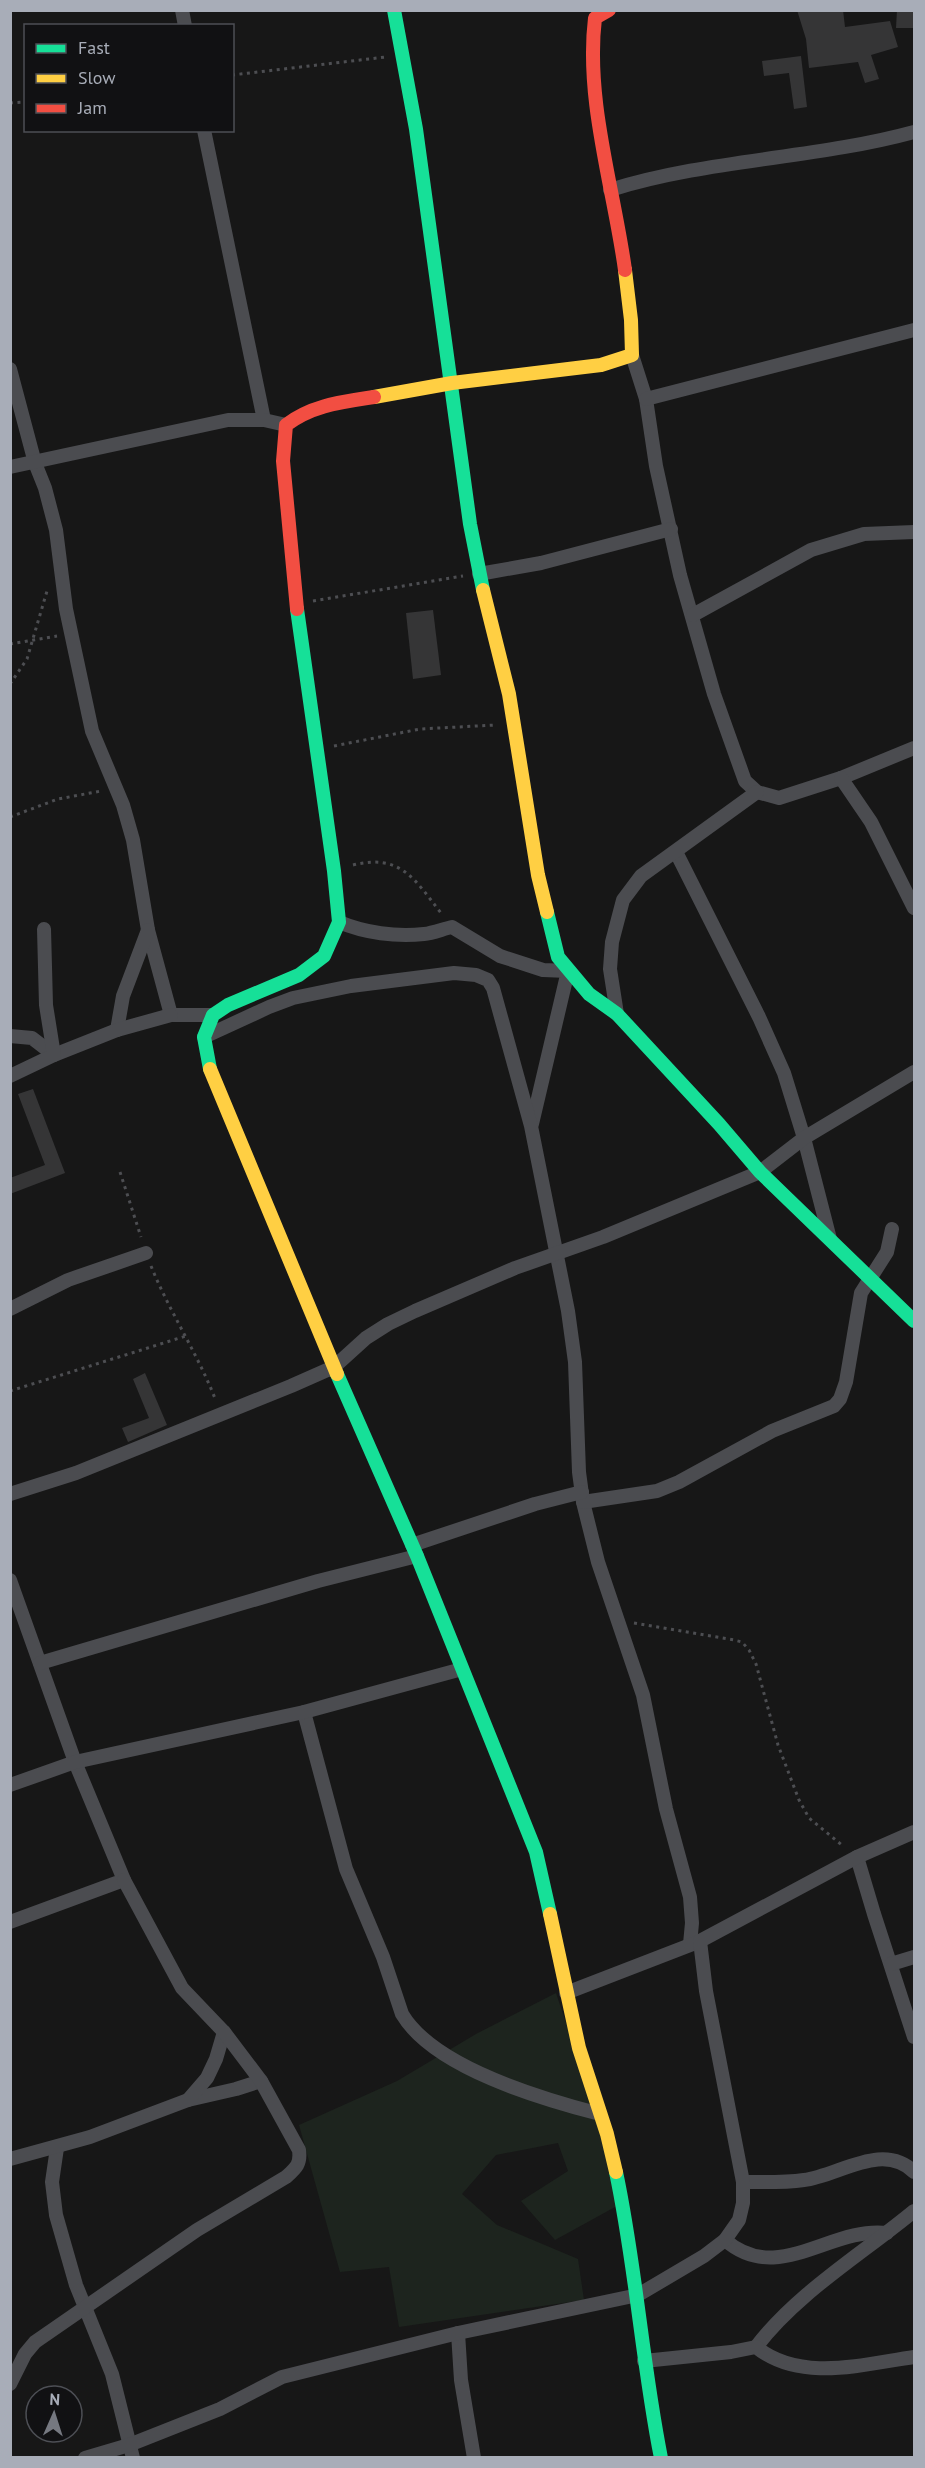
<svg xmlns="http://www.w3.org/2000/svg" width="925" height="2468" font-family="'PT Sans',sans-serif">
  <rect width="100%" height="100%" fill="#171717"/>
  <path fill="#1d241e" d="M556 1993 626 2201 555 2240 521 2201 568 2171 558 2143 496 2155 462 2194 497 2225 578 2259 584 2300 399 2327 389 2267 340 2272 299 2125 397 2081 476 2034Z"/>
  <g fill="#353536">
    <path d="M797 10H843L845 27 890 21 898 47 871 55 879 79 865 83 858 62 809 68 806 39Z"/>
    <path d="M897 10H915V28H896Z"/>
    <path d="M801 56 807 107 794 109 789 73 764 76 762 61Z"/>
    <path d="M433 610 441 675 413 679 406 613Z"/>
    <path d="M33 1089 65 1173 10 1194V1178L45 1165 18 1094Z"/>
    <path d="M145 1373 167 1425 128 1442 122 1428 149 1418 133 1379Z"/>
  </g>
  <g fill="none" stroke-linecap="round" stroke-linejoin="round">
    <g stroke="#4d4e52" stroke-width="3" stroke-dasharray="3 4.5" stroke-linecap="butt">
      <path d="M232 75 386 57"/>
      <path d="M10 103 26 102"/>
      <path d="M313 601 463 576"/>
      <path d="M10 644 57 636"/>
      <path d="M10 684 27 659 47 591"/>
      <path d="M334 746 420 729 496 725"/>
      <path d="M10 817 58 799 101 791"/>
      <path d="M353 865C401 853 415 880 441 913"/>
      <path d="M120 1172 141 1237"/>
      <path d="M10 1204 11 1203"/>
      <path d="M151 1266C170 1313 198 1354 216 1401"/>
      <path d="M10 1391 186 1336"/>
      <path d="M634 1623 734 1640 742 1642 749 1650 756 1664 778 1745 799 1800 809 1818 843 1846"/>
    </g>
    <g stroke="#4b4c50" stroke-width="14">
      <path d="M182 10 185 26"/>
      <path d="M204 130 264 420"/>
      <path d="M610 190C709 159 815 159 914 132"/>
      <path d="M632 355 646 399 656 466 680 575 714 694 745 781 757 792 779 798 841 778 914 748"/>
      <path d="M10 369 35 463 45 488 56 530 66 609 92 731 123 805 133 840 148 930 171 1015H213"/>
      <path d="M646 399 914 330"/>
      <path d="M10 467 228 420H264L286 425"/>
      <path d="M479 574 541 563 671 529"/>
      <path d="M693 615 811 550 864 534 914 532"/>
      <path d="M841 778 871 822 914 908"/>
      <path d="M676 852 759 1017 784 1073 804 1138 830 1239"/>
      <path d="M339 922C365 933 396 937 424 934 433 933 443 929 452 927L500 956 543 970 568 971 532 1124"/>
      <path d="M617 1014 610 969 612 942 623 900 641 876 757 792"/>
      <path d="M117 1030 123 996 148 930"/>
      <path d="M10 1036 32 1038 54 1055 117 1030 171 1015"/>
      <path d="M204 1037 269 1007 293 998 351 986 454 973 476 975 488 980 493 988 531 1126 568 1311 575 1362 579 1472 583 1502 598 1562 643 1695 666 1809 690 1897 692 1923 690 1944"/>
      <path d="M10 1076 54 1055 46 1005 44 929"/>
      <path d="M10 1309 68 1280 146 1253"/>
      <path d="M10 1494 76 1473 291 1386 334 1367 366 1338 388 1324 415 1311 515 1268 603 1237 760 1172 804 1138 914 1072"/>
      <path d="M583 1502 657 1491 679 1482 772 1431 834 1406 840 1399 846 1382 861 1293 887 1252 892 1229"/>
      <path d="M412 1545 535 1504 582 1492"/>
      <path d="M10 1580 75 1762 124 1880 10 1922"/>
      <path d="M40 1663 318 1581 417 1556"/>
      <path d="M304 1712 346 1869 383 1957 402 2014C434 2068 542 2099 600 2114"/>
      <path d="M10 1785 75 1762 304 1712 462 1669"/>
      <path d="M857 1857 874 1914 914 2037"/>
      <path d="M891 1964 914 1957"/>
      <path d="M566 1993 698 1942"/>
      <path d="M188 2100 236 2089 261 2081"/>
      <path d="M57 2148 52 2182 56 2215 76 2285 112 2374 133 2458"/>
      <path d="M10 2159 90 2137 188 2100 207 2078 216 2059 224 2032"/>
      <path d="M743 2182C763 2182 783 2183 804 2180 838 2176 883 2141 914 2172"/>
      <path d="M725 2240C778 2286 830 2226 887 2233"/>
      <path d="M458 2333 461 2380 474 2458"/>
      <path d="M756 2347C797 2293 862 2254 914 2211"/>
      <path d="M644 2361 731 2352 756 2347C800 2383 864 2364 914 2357"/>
      <path d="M10 2384 25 2354 35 2342 197 2230 286 2177C296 2168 301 2164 299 2150L261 2081 224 2032 182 1988 124 1880"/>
      <path d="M85 2458 129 2445 220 2409 282 2377 458 2333 638 2295 704 2256 725 2240 739 2220 743 2203V2182L706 1991 700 1941 857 1857 914 1832"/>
    </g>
    <g stroke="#16e098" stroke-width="14">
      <path d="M394 10 416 129 470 524 483 590"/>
      <path d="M547 912 558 957 589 994 617 1014 719 1124 760 1172 914 1321"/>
      <path d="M210 1069 204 1037 213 1015 228 1005 299 975 324 956 339 922 334 871 297 609"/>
      <path d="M337 1374 417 1556 536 1852 550 1914"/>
      <path d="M616 2172C636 2266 642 2363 661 2458"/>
    </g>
    <g stroke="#ffcf43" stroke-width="14">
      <path d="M374 397 452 383 601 365 632 355 631 320 625 270"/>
      <path d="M483 590 509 694 538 875 547 912"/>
      <path d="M210 1069 337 1374"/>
      <path d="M550 1914 579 2048 607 2134 616 2172"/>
    </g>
    <g stroke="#f24e42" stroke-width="14">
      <path d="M609 10 595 18C585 100 614 189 625 270"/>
      <path d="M297 609 283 461 286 425C312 405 342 402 374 397"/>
    </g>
  </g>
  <rect width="925" height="2468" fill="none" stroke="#a8adb8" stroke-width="24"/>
  <rect x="24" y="24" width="210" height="108" fill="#111113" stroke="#4d4f55" stroke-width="1.5"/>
  <rect x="36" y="44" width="30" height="9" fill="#16e098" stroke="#4d4f55" stroke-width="1.5"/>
  <text x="78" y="54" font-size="18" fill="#a8adb8">Fast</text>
  <rect x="36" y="74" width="30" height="9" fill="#ffcf43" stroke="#4d4f55" stroke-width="1.5"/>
  <text x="78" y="84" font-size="18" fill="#a8adb8">Slow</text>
  <rect x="36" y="104" width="30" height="9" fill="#f24e42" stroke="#4d4f55" stroke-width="1.5"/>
  <text x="78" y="114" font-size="18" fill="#a8adb8">Jam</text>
  <g transform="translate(54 2414) rotate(3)"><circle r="28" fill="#111113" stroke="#4d4f55" stroke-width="1.5"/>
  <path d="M0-4.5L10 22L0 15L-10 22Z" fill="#757880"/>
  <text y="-9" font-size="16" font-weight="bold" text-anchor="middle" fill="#a8adb8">N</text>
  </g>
</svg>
